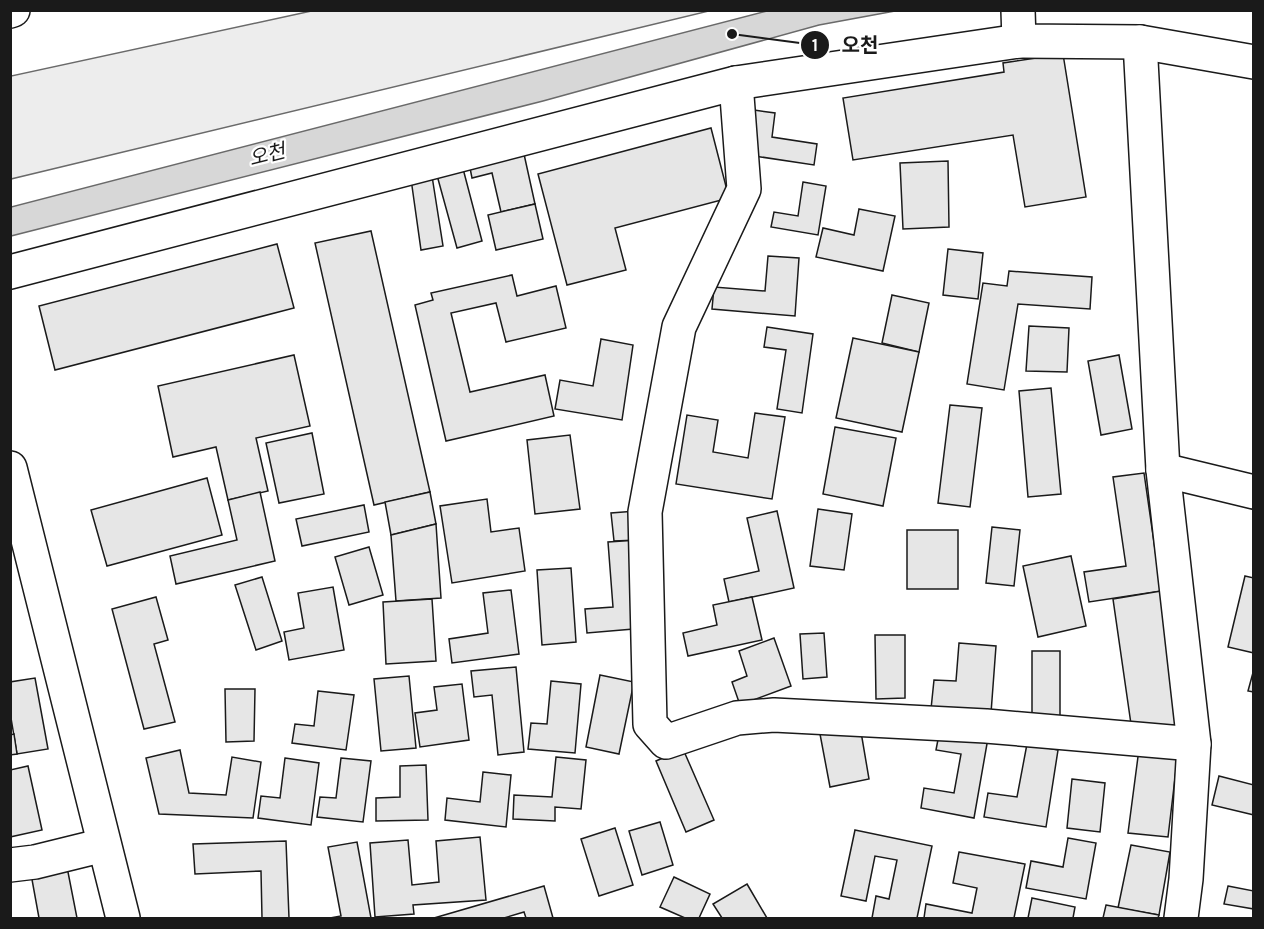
<svg xmlns="http://www.w3.org/2000/svg" width="1264" height="929" font-family="Karla,'Noto Sans KR',sans-serif">
  <rect width="100%" height="100%" fill="#fff"/>
  <path fill="#ededed" stroke="#6a6a6a" stroke-width="1.5" d="M316 10H709V11L11 179V76Z"/>
  <path fill="#d7d7d7" stroke="#6a6a6a" stroke-width="1.5" d="M771 10 895 11 819 25 543 101 11 236V207Z"/>
  <g fill="#e6e6e6" stroke="#1a1a1a" stroke-width="1.5">
    <path d="M1063 54 1086 197 1025 207 1013 135 853 160 843 98 1004 72 1003 63Z"/>
    <path d="M754 110 775 113 772 137 817 144 814 165 748 155Z"/>
    <path d="M711 128 729 198 615 228 626 270 567 285 538 174Z"/>
    <path d="M522 145 535 204 501 212 492 173 472 178 468 158Z"/>
    <path d="M461 161 482 241 457 248 435 168Z"/>
    <path d="M948 161 949 227 903 229 900 163Z"/>
    <path d="M432 176 443 246 421 250 411 179Z"/>
    <path d="M803 182 826 186 818 235 771 227 774 212 798 216Z"/>
    <path d="M535 204 543 239 496 250 488 215Z"/>
    <path d="M859 209 895 216 883 271 816 257 823 228 854 235Z"/>
    <path d="M371 231 430 492 374 505 315 243Z"/>
    <path d="M277 244 294 308 55 370 39 306Z"/>
    <path d="M948 249 983 253 978 299 943 295Z"/>
    <path d="M768 256 799 258 795 316 712 309 714 287 765 291Z"/>
    <path d="M1009 271 1092 277 1090 309 1018 304 1004 390 967 384 983 283 1007 286Z"/>
    <path d="M512 275 517 296 556 286 566 328 506 342 496 303 451 313 470 392 545 375 554 416 446 441 415 305 433 300 431 293Z"/>
    <path d="M892 295 929 303 919 352 882 343Z"/>
    <path d="M1029 326 1069 328 1067 372 1026 371Z"/>
    <path d="M767 327 813 334 802 413 777 409 786 350 764 347Z"/>
    <path d="M853 338 919 352 902 432 836 418Z"/>
    <path d="M601 339 633 345 622 420 555 409 560 380 593 386Z"/>
    <path d="M294 355 310 426 256 438 268 491 228 500 216 447 173 457 158 386Z"/>
    <path d="M1119 355 1132 429 1101 435 1088 361Z"/>
    <path d="M1051 388 1061 494 1028 497 1019 391Z"/>
    <path d="M950 405 982 408 970 507 938 503Z"/>
    <path d="M755 413 785 417 772 499 676 484 687 415 718 420 713 452 748 458Z"/>
    <path d="M835 427 896 438 883 506 823 494Z"/>
    <path d="M312 433 324 494 279 503 266 443Z"/>
    <path d="M570 435 580 509 535 514 527 440Z"/>
    <path d="M1144 473 1161 591 1089 602 1084 572 1126 566 1113 477Z"/>
    <path d="M207 478 222 535 107 566 91 510Z"/>
    <path d="M260 492 275 561 176 584 170 556 237 540 228 500Z"/>
    <path d="M430 492 436 524 391 535 385 502Z"/>
    <path d="M487 499 491 532 519 528 525 571 452 583 440 506Z"/>
    <path d="M364 505 369 532 302 546 296 519Z"/>
    <path d="M818 509 852 514 844 570 810 566Z"/>
    <path d="M636 511 638 540 614 541 611 513Z"/>
    <path d="M777 511 794 588 729 602 724 579 759 571 747 518Z"/>
    <path d="M436 524 441 598 396 601 391 535Z"/>
    <path d="M992 527 1020 530 1014 586 986 583Z"/>
    <rect x="907" y="530" width="51" height="59"/>
    <path d="M638 540 645 628 587 633 585 609 613 607 608 542Z"/>
    <path d="M369 547 383 595 349 605 335 557Z"/>
    <path d="M1071 556 1086 626 1038 637 1023 566Z"/>
    <path d="M571 568 576 642 542 645 537 570Z"/>
    <path d="M1245 576 1254 578V653L1228 647Z"/>
    <path d="M262 577 282 641 256 650 235 585Z"/>
    <path d="M333 587 344 650 289 660 284 632 304 628 298 593Z"/>
    <path d="M511 590 519 654 452 663 449 639 488 633 483 593Z"/>
    <path d="M1161 591 1181 724 1132 731 1113 599Z"/>
    <path d="M156 597 168 640 154 644 175 722 144 729 112 609Z"/>
    <path d="M752 597 762 640 688 656 683 633 717 625 713 605Z"/>
    <path d="M432 599 436 661 386 664 383 602Z"/>
    <path d="M824 633 827 677 803 679 800 634Z"/>
    <path d="M875 635H905V698L876 699Z"/>
    <path d="M774 638 791 686 740 705 732 682 747 676 739 651Z"/>
    <path d="M959 643 996 646 991 713 931 709 934 680 956 681Z"/>
    <path d="M1032 651H1060V716L1032 717Z"/>
    <path d="M516 667 524 752 498 755 492 695 474 697 471 671Z"/>
    <path d="M1254 669V692L1248 691Z"/>
    <path d="M600 675 634 682 619 754 586 747Z"/>
    <path d="M409 676 416 748 381 751 374 679Z"/>
    <path d="M35 678 48 749 17 754 10 712V682Z"/>
    <path d="M551 681 581 684 575 753 528 749 531 723 547 724Z"/>
    <path d="M462 684 469 740 420 747 415 713 437 710 434 687Z"/>
    <path d="M225 689H255L254 741 226 742Z"/>
    <path d="M318 691 354 695 346 750 292 743 295 724 314 726Z"/>
    <path d="M860 726 869 779 830 787 820 734Z"/>
    <path d="M940 729 988 738 974 818 921 808 924 788 954 793 961 754 936 750Z"/>
    <path d="M14 734 17 754 10 755V735Z"/>
    <path d="M1027 744 1058 750 1046 827 984 817 988 793 1017 797Z"/>
    <path d="M683 749 714 820 686 832 656 761Z"/>
    <path d="M1139 749 1178 753 1168 837 1128 833Z"/>
    <path d="M180 750 189 793 226 795 232 757 261 762 253 818 159 814 146 758Z"/>
    <path d="M556 757 586 760 581 809 555 807V821L513 819 514 795 552 797Z"/>
    <path d="M285 758 319 763 311 825 258 818 261 796 280 798Z"/>
    <path d="M341 758 371 761 363 822 317 817 320 797 336 798Z"/>
    <path d="M426 765 428 820 376 821V798L400 797V766Z"/>
    <path d="M28 766 42 830 10 837V770Z"/>
    <path d="M483 772 511 775 506 827 445 820 447 798 480 802Z"/>
    <path d="M1219 776 1254 785V815L1212 805Z"/>
    <path d="M1072 779 1105 783 1100 832 1067 828Z"/>
    <path d="M660 822 673 865 642 875 629 831Z"/>
    <path d="M615 828 633 885 599 896 581 839Z"/>
    <path d="M855 830 932 846 917 918H872L876 896 889 899 897 860 875 856 866 901 841 896Z"/>
    <path d="M480 837 486 900 413 905 414 914 375 917 370 843 408 840 412 885 439 882 436 841Z"/>
    <path d="M1068 838 1096 843 1086 899 1026 888 1031 861 1063 867Z"/>
    <path d="M286 841 289 918H262L261 871 195 874 193 844Z"/>
    <path d="M357 842 371 918H330L341 916 328 847Z"/>
    <path d="M1131 845 1170 852 1159 915 1118 908Z"/>
    <path d="M959 852 1025 864 1014 918H924L926 904 972 913 977 888 953 883Z"/>
    <path d="M67 867 77 918H39L31 874Z"/>
    <path d="M674 877 710 894 699 918H685L660 907Z"/>
    <path d="M747 884 767 918H722L713 904Z"/>
    <path d="M544 886 553 918H526L524 912 504 918H434Z"/>
    <path d="M1228 886 1254 891V909L1224 904Z"/>
    <path d="M1032 898 1075 907 1073 918H1028Z"/>
    <path d="M1106 905 1159 915 1158 918H1103Z"/>
  </g>
  <g fill="none" stroke-linecap="round" stroke-linejoin="round">
    <g stroke="#1a1a1a" stroke-width="36">
      <g id="street">
        <path d="M1018 10 1019 41 1140 42 1254 62"/>
        <path d="M1140 42 1163 470 1194 744 1186 879 1181 918"/>
        <path d="M736 83 744 189 679 327 645 512 650 724 666 742 737 718 774 715 986 726 1194 744"/>
        <path d="M10 272 736 83 1019 41"/>
        <path d="M10 468 123 918"/>
        <path d="M1163 470 1254 492"/>
        <path d="M10 865 35 862 104 845"/>
      </g>
    </g>
    <g stroke="#1a1a1a" stroke-width="36">
      <path id="secondary" d="M10 11 13 10"/>
    </g>
    <use href="#street" stroke="#fff" stroke-width="33"/>
    <use href="#secondary" stroke="#fff" stroke-width="33"/>
  </g>
  <g text-anchor="middle" dominant-baseline="central" stroke-width="4.5" stroke-linejoin="round" paint-order="stroke">
    <g font-size="20" font-style="italic" fill="#1a1a1a" stroke="#fff">
      <text transform="translate(267 155) rotate(-14)">오천</text>
    </g>
  </g>
  <path fill="none" stroke="#1a1a1a" stroke-width="2" d="M732 34L815 45"/>
  <g fill="#1a1a1a" stroke="#fff" stroke-width="2">
    <circle cx="732" cy="34" r="6"/>
    <circle cx="815" cy="45" r="15"/>
  </g>
  <g font-size="18" text-anchor="middle" font-weight="bold" fill="#fff">
    <text x="815" y="51">1</text>
  </g>
  <g font-size="20" text-anchor="middle" font-weight="bold" fill="#1a1a1a" stroke="#fff" stroke-width="4.5" stroke-linejoin="round" paint-order="stroke">
    <text x="860" y="52">오천</text>
  </g>
  <rect width="1264" height="929" fill="none" stroke="#1a1a1a" stroke-width="24"/>
</svg>
